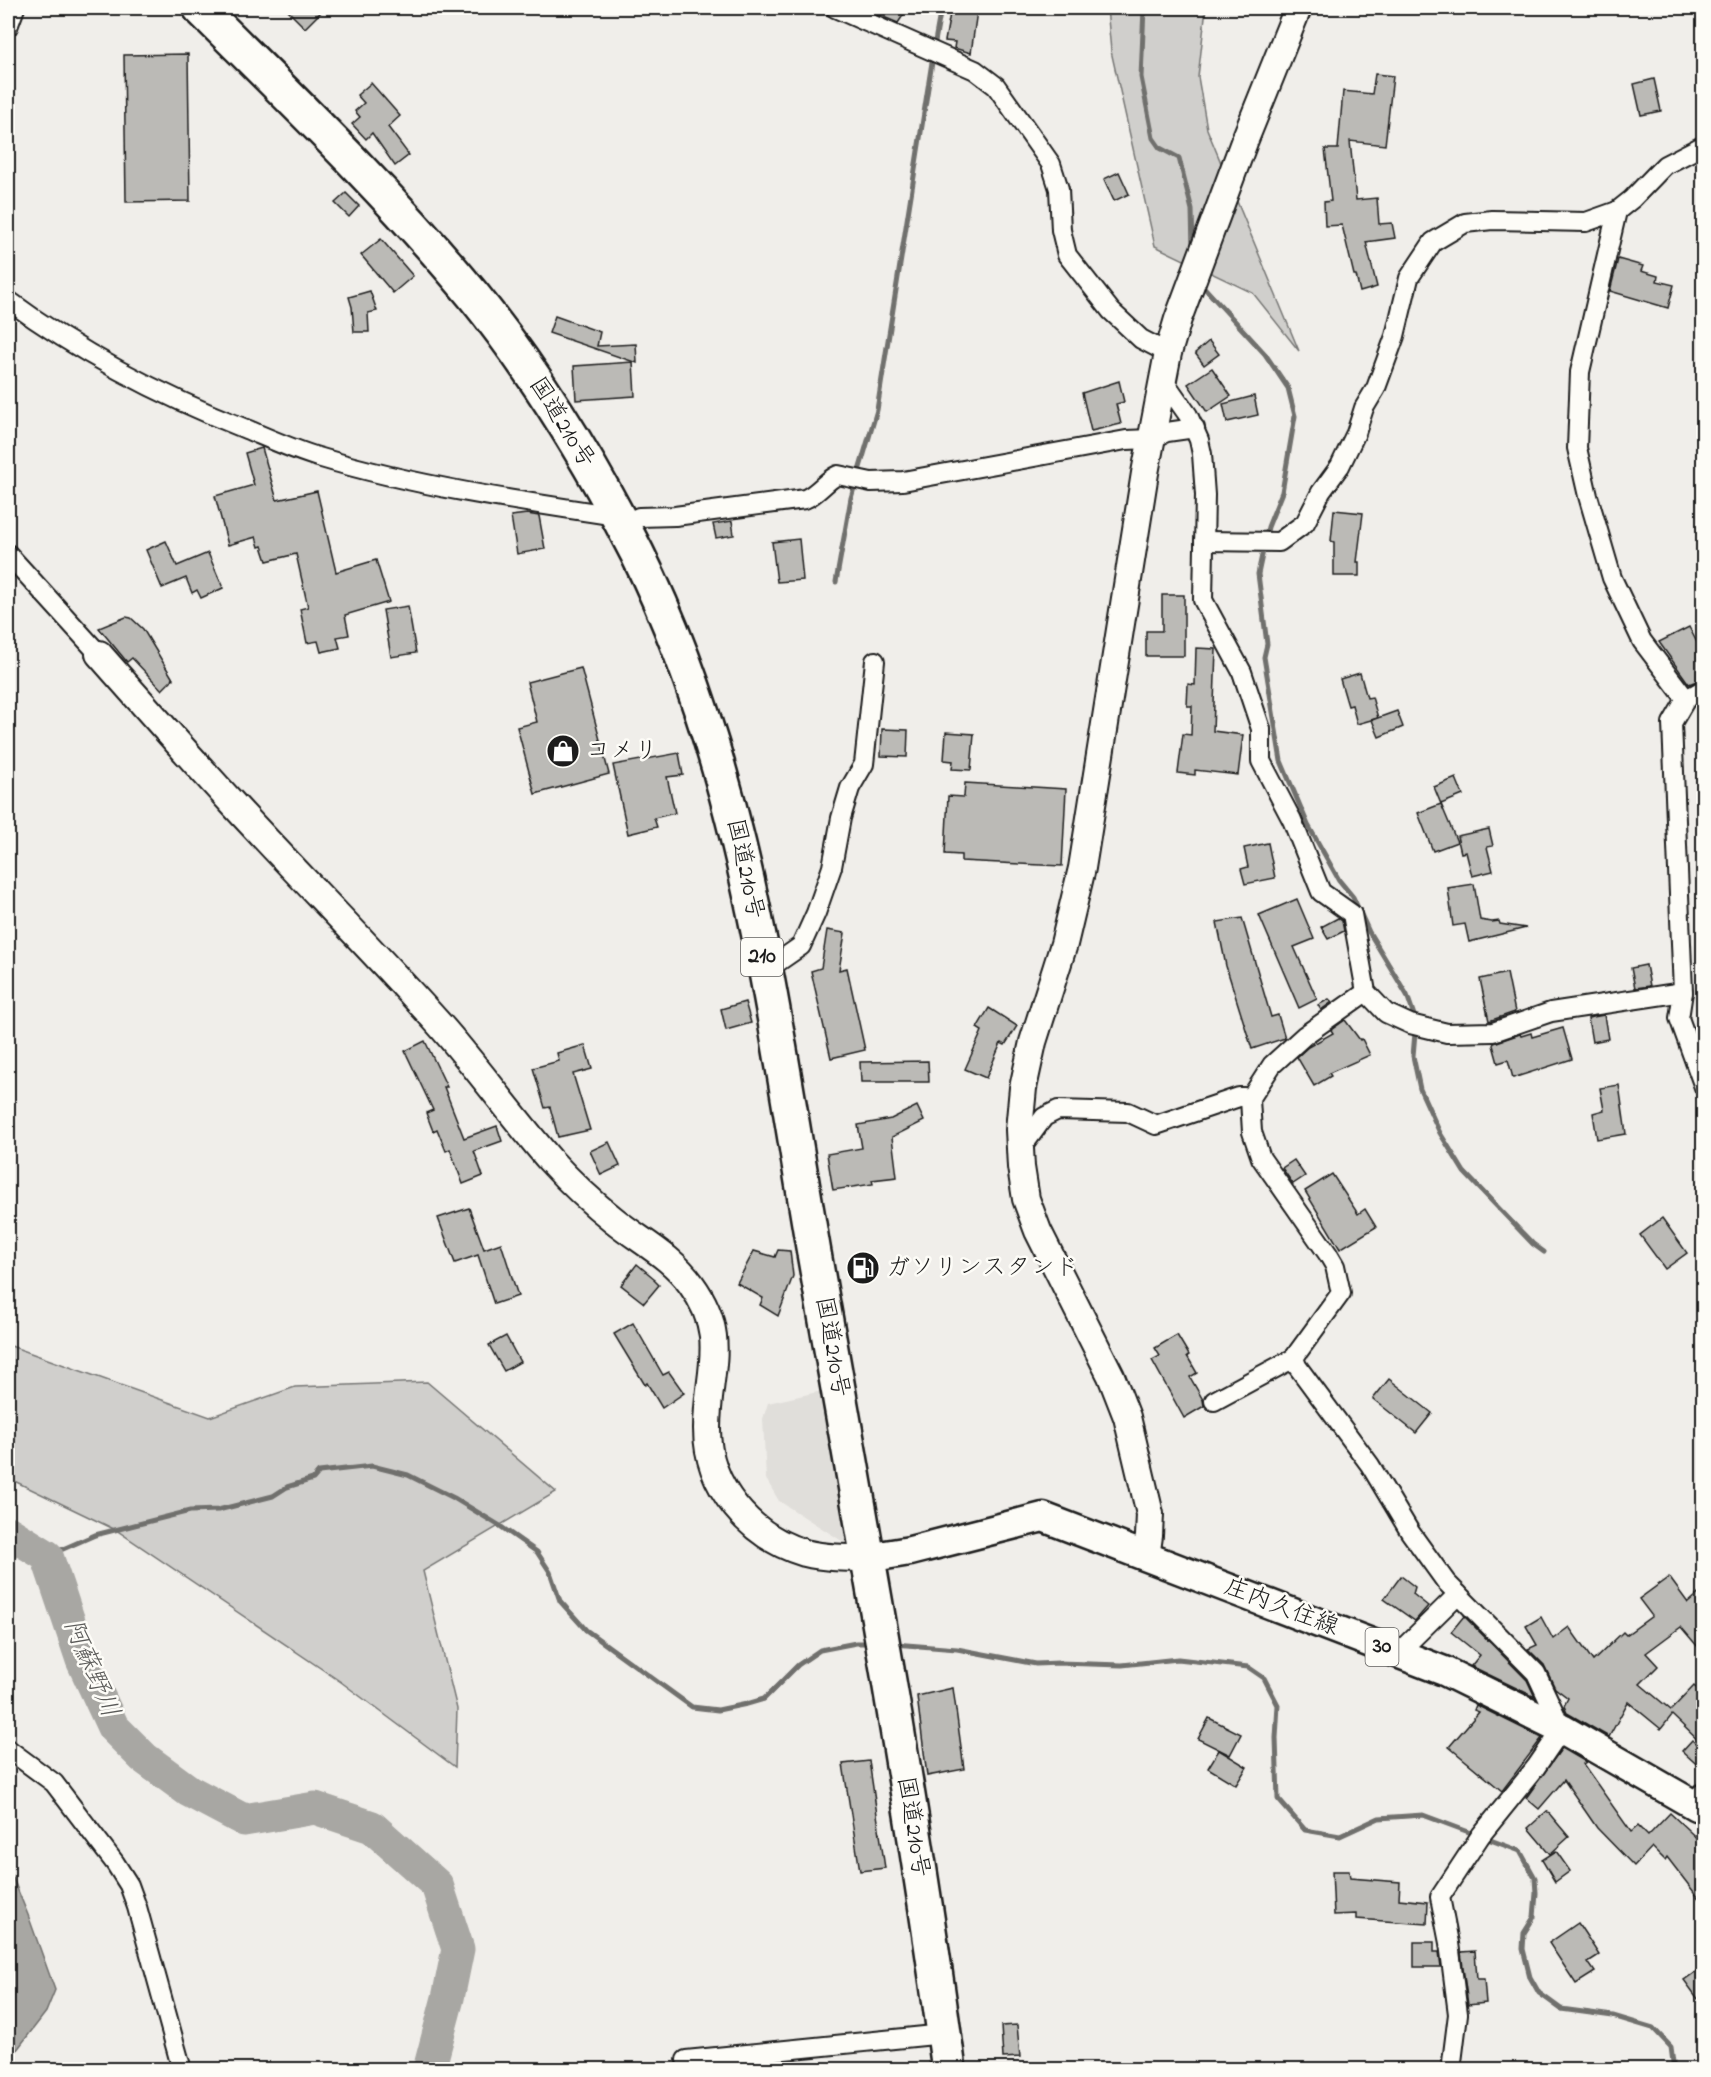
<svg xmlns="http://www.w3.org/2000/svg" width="1711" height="2077" font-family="'Indie Flower','Klee One',sans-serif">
  <rect width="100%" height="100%" fill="#f0eeea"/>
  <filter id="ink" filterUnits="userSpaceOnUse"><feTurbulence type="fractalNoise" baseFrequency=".0167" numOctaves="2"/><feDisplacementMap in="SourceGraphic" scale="12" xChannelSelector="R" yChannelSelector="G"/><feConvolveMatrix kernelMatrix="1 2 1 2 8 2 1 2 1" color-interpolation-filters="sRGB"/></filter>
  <g filter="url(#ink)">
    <path fill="#e0deda" d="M822 1391 853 1548 779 1501 766 1479 763 1419 768 1403Z"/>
    <g fill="#d0cfcc" stroke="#767674" stroke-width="1.5">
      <path d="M1107 8H1206L1198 77 1207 129 1299 351 1253 293 1155 246 1111 51Z"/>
      <path d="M8 1345 210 1417 295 1387 427 1382 556 1492 423 1571 457 1709 455 1767 341 1682 116 1530 8 1478Z"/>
    </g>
    <path fill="#a8a7a3" stroke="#706f6d" stroke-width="1.5" d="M8 1866 28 1915 55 1990 46 2012 16 2051 8 2054Z"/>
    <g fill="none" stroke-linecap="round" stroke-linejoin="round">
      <g stroke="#706f6d" stroke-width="5">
        <path d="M1144 8 1141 77 1153 138 1160 148 1179 158 1192 210 1193 250"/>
        <path d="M934 47 941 8"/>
        <path d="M1200 283 1265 354 1288 388 1295 416 1282 492 1268 527 1258 574 1267 644 1264 657 1281 761 1308 825 1339 880 1353 897 1369 932 1407 995 1416 1021 1413 1056 1420 1089 1440 1133 1464 1172 1533 1244 1544 1252"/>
        <path d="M836 582 851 498 877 410 933 56"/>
        <path d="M47 1556 95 1535 190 1511 218 1510 273 1496 287 1487 313 1479 319 1472 372 1466 408 1475 454 1498 500 1526 537 1552 550 1572 560 1601 586 1630 692 1707 718 1710 747 1704 764 1699 798 1665 820 1650 856 1643H873"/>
        <path d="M894 1644 957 1649 1036 1664 1059 1663 1122 1665 1178 1659 1248 1667 1264 1678 1278 1705 1276 1738 1278 1799 1305 1830 1340 1836 1379 1818 1423 1815 1520 1851 1535 1878 1536 1893 1534 1917 1524 1933 1523 1949 1530 1977 1539 1993 1561 2009 1613 2016 1653 2028 1671 2047 1674 2070"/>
      </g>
      <path stroke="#a8a7a3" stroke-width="33" d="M8 1532 47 1556 82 1660 113 1727 144 1758 189 1791 244 1820 315 1808 372 1827 437 1885 458 1949 448 1998 429 2070"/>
    </g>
    <g fill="#bbbab6" stroke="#1c1c1c" stroke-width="1.5">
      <path d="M285 8H325L305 28Z"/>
      <path d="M878 8H908L898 23 874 13Z"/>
      <path d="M951 8 977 11 971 53 954 48 955 42 945 41Z"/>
      <path d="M188 54 190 201 126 202 124 55Z"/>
      <path d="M1375 74 1393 76 1385 145 1350 141 1356 200 1377 198 1379 224 1392 223 1395 238 1366 242 1377 287 1360 292 1356 275H1354L1342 225 1325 226 1324 202 1331 201 1325 149H1338L1343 91 1372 94Z"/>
      <path d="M1654 79 1661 111 1641 115 1634 84Z"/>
      <path d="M371 83 400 116 388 127 409 155 395 166 372 133 366 139 352 124 360 117 355 111 364 103 357 95Z"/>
      <path d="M1119 172 1129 194 1114 201 1104 179Z"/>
      <path d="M346 193 359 206 349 217 335 203Z"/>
      <path d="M381 239 413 276 393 293 361 255Z"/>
      <path d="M1618 259 1643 266 1641 271 1658 276 1657 281 1674 285 1668 308 1610 291Z"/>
      <path d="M370 291 377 311 368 313 369 332H354L352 307 349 297Z"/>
      <path d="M555 316 600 332 597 346 636 344 637 363 549 333Z"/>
      <path d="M1209 341 1219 354 1204 365 1195 353Z"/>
      <path d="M633 362 635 396 576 400 574 366Z"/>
      <path d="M1212 368 1231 396 1207 412 1188 384Z"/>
      <path d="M1119 381 1124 402 1116 404 1121 424 1091 431 1082 393Z"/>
      <path d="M1254 396 1258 415 1227 422 1223 404Z"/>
      <path d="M262 448 277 500 317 491 336 572 376 560 389 602 345 615 349 635 337 637 340 648 321 652 318 641 307 643 300 609 308 607 296 554 267 561 262 546 259 547 256 537 228 545 215 496 254 485 245 453Z"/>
      <path d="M1334 510 1363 513 1357 562H1359V576H1334V542L1331 541Z"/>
      <path d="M527 514 539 516 545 549 517 554 511 516Z"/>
      <path d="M732 521 734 535 716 538 713 524Z"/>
      <path d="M799 539 803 580 777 582 772 542Z"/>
      <path d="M166 541 177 566 208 553 223 588 201 598 197 590 192 593 186 578 162 588 146 550Z"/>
      <path d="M1162 595H1184V656H1146V631H1162Z"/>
      <path d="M408 606 416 653 391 657 383 610Z"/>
      <path d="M126 617 131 618 143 629 173 679 162 690 132 658 127 662 99 628Z"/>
      <path d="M1689 627 1704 656V678L1689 684 1659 642Z"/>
      <path d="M1196 648 1216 649 1213 731 1243 735 1238 775 1195 770V775L1178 773 1183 734 1191 735 1192 706H1187L1188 684 1195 685Z"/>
      <path d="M581 668 609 774 535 794 517 727 537 722 527 682Z"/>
      <path d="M1360 673 1367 698 1372 697 1378 718 1357 724 1352 705 1348 706 1340 679Z"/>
      <path d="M1397 711 1403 727 1379 737 1372 720Z"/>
      <path d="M882 729 908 730 907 757 881 756Z"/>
      <path d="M946 732 974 734 971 770 952 769 953 761 944 760Z"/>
      <path d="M679 753 683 775 667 777 675 813 654 818 657 827 628 834 613 765Z"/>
      <path d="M1456 778 1463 795 1441 804 1434 787Z"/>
      <path d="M965 783 1066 789 1062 866 961 861V855L945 854 948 796 964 797Z"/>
      <path d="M1441 804 1457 842 1433 851 1418 813Z"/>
      <path d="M1489 829 1493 846 1487 847 1493 871 1472 876 1466 852 1461 853 1457 836Z"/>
      <path d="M1268 843 1275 878 1245 884 1241 869 1248 867 1244 848Z"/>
      <path d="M1474 884 1480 920 1492 922 1499 921 1500 924 1526 928 1469 942 1465 924 1453 926 1448 888Z"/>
      <path d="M1297 899 1314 939 1294 947 1317 999 1299 1008 1259 915Z"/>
      <path d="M1242 918 1271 1017 1278 1015 1285 1038 1252 1049 1226 966 1217 922Z"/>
      <path d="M1338 918 1342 921 1344 931 1328 939 1321 927Z"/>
      <path d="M827 930 845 933 839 970 847 968 865 1050 831 1058 811 971 821 968Z"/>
      <path d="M1646 965 1650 986 1635 988 1631 968Z"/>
      <path d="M1507 973 1515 1012 1489 1021 1480 979Z"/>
      <path d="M1329 999 1332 1002 1321 1010 1318 1005Z"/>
      <path d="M745 1002 751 1023 726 1030 721 1009Z"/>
      <path d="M989 1008 1017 1026 1005 1045 1001 1043 986 1078 965 1069 982 1031 977 1028Z"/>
      <path d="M1604 1015 1608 1039 1592 1042 1588 1018Z"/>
      <path d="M1345 1020 1360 1040 1362 1039 1370 1055 1329 1073 1331 1076 1314 1086 1297 1057 1308 1047 1333 1033 1331 1030Z"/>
      <path d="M1563 1028 1572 1059 1513 1078 1508 1060 1498 1063 1493 1045 1494 1043 1520 1034 1521 1036 1531 1033 1532 1037Z"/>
      <path d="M425 1041 447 1087H444L464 1138 497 1126 502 1141 474 1151 483 1176 463 1184 450 1149 446 1151 437 1129 433 1131 426 1113 433 1110 405 1051Z"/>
      <path d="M585 1045 592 1069 573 1074 590 1130 558 1137 550 1107 545 1108 533 1068 559 1061 557 1053Z"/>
      <path d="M928 1061 929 1082H861L860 1062Z"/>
      <path d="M1619 1085 1626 1134 1597 1139 1593 1113 1604 1110 1600 1088Z"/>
      <path d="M917 1106 924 1121 892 1137 897 1177 872 1180 873 1184 833 1190 827 1154 862 1148 858 1125 891 1119Z"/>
      <path d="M609 1142 620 1166 601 1175 590 1151Z"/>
      <path d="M1294 1160 1305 1176 1293 1184 1282 1168Z"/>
      <path d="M1332 1174 1358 1214 1365 1209 1376 1227 1340 1249 1305 1191Z"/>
      <path d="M469 1208 484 1249 501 1243 518 1296 494 1304 478 1255 455 1263 438 1218Z"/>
      <path d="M1662 1218 1687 1253 1665 1269 1640 1235Z"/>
      <path d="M778 1250 790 1251 793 1276 778 1316 760 1305 763 1298 737 1283 754 1251 775 1257Z"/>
      <path d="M637 1264 655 1279 654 1280 659 1285 644 1303 621 1285Z"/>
      <path d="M633 1323 663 1375 669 1372 684 1393 662 1408 647 1383 645 1385 614 1334Z"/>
      <path d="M1177 1335 1189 1355 1187 1356 1197 1373 1190 1377 1203 1400 1204 1406 1184 1418 1152 1360 1160 1356 1155 1348Z"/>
      <path d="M506 1336 520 1362 504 1371 489 1345Z"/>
      <path d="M1389 1379 1432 1413 1416 1433 1373 1399Z"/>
      <path d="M1401 1576 1415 1587 1413 1594 1428 1606 1415 1621 1384 1599Z"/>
      <path d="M1669 1577 1688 1603 1704 1589V1654L1681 1627 1646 1653 1658 1666 1640 1684 1671 1710 1694 1686 1704 1695V1746L1672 1715 1661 1729 1628 1702 1609 1737 1567 1713 1564 1706 1568 1698 1555 1688 1544 1665 1528 1649 1537 1645 1526 1626 1541 1617 1553 1639 1569 1627 1593 1661 1623 1632 1626 1635 1652 1616 1639 1599Z"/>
      <path d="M1464 1616 1527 1680 1535 1697 1471 1666 1480 1655 1451 1632Z"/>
      <path d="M953 1688 964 1769 927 1776 917 1696Z"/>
      <path d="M1476 1705 1542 1738 1502 1791 1449 1747 1479 1712 1474 1710Z"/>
      <path d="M1209 1718 1241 1734 1230 1755 1198 1739Z"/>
      <path d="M1692 1740 1704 1751V1771L1682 1751Z"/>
      <path d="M1562 1748 1586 1762 1583 1764 1631 1832 1638 1826 1648 1836 1670 1813 1704 1845V1905L1667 1857 1665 1860 1652 1847 1634 1866 1597 1828 1564 1780 1539 1809 1526 1798Z"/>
      <path d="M1219 1750 1247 1767 1236 1785 1208 1768Z"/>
      <path d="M869 1761 885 1868 860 1871 843 1764Z"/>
      <path d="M1547 1811 1569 1837 1550 1854 1528 1828Z"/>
      <path d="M1556 1851 1570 1871 1555 1882 1542 1860Z"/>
      <path d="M1332 1871H1349L1350 1878 1400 1882 1399 1899 1428 1902 1427 1924 1356 1919V1914L1334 1915Z"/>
      <path d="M1578 1923 1599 1955 1588 1962 1595 1972 1576 1984 1549 1943Z"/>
      <path d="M1414 1942H1434V1952H1439L1441 1967H1414Z"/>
      <path d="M1475 1951 1477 1979H1484L1486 2003 1468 2005 1461 1952Z"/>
      <path d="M1704 1966V2007L1684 1980Z"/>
      <path d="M1017 2025 1020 2057 1003 2058 1001 2026Z"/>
    </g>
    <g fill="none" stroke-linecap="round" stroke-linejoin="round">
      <g stroke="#1c1c1c" stroke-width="22">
        <g id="street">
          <path d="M835 8 975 70 996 86 1051 164 1059 189 1061 230 1067 255 1111 311 1141 339 1168 353"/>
          <path d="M8 27 15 8"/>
          <path d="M1617 211 1580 372 1577 448 1588 496 1612 578 1642 641 1686 699"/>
          <path d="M8 300C81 354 162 396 246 429 270 439 294 450 318 457 415 486 516 501 616 516"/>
          <path d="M1161 385 1169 388 1188 415 1199 440 1202 454 1205 495 1203 600 1242 672 1261 729V761L1292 820 1321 892 1352 914 1366 992 1386 1013 1410 1024 1447 1033 1493 1032 1551 1012 1683 992"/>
          <path d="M622 525 639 517 675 516 805 499C819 493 826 480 838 475L871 482 903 481 1126 440 1151 439 1167 432 1195 428"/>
          <path d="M1204 541 1279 542 1305 523 1321 492 1340 466 1356 433 1364 408 1376 388 1395 336 1409 278 1433 242 1465 223 1492 220 1586 222 1617 211 1632 199 1665 165 1704 145"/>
          <path d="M8 554 99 654"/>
          <path d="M1704 689 1686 699 1672 723 1683 992 1679 1018 1704 1087"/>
          <path d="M765 971 801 946 816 913 832 867 841 818 850 788 864 764 875 661"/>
          <path d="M1366 992 1305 1035 1272 1065 1250 1099 1252 1132 1261 1158 1328 1254 1335 1266 1341 1293 1298 1352 1294 1358 1297 1366 1370 1465 1410 1532 1446 1582 1536 1673 1562 1729 1536 1767 1481 1835 1440 1897 1449 1943 1458 2014 1451 2070"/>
          <path d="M1020 1150 1044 1117 1058 1110 1128 1112 1156 1125 1239 1097H1244L1250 1099"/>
          <path d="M1214 1401 1294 1358"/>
          <path d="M1398 1653 1458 1594"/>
          <path d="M8 1749 54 1783 115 1863 129 1885 137 1907 182 2070"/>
          <path d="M686 2060 944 2034"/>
        </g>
      </g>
      <g stroke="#1c1c1c" stroke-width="30">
        <g id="secondary">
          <path d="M99 654C143 704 188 755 233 804 301 878 372 949 439 1024 478 1068 512 1116 550 1160 570 1182 591 1202 614 1220 640 1241 671 1256 691 1284 730 1337 707 1371 707 1429 707 1486 750 1537 805 1553 825 1558 846 1558 867 1558"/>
          <path d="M1146 1557 1149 1536 1150 1514 1127 1417 1111 1376 1038 1231 1026 1199 1021 1167 1019 1130 1023 1088 1033 1042 1064 944 1082 868 1145 473 1168 353 1178 319 1244 142 1298 8"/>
        </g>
      </g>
      <g stroke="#1c1c1c" stroke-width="33">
        <path id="primary" d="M867 1558 910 1551 1043 1517 1444 1671 1562 1729 1696 1806 1704 1798"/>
      </g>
      <g stroke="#1c1c1c" stroke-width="38">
        <path id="highway" d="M200 8C293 101 389 193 473 295 537 374 591 463 637 553 745 770 773 1017 814 1253 862 1525 912 1796 949 2070"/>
      </g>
      <use href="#street" stroke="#fdfcf7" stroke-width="18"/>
      <use href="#secondary" stroke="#fdfcf7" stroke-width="26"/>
      <use href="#primary" stroke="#fdfcf7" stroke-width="28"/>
      <use href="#highway" stroke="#fdfcf7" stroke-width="33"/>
    </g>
  </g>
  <defs>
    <g id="shop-disc" transform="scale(1.725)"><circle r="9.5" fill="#1c1c1c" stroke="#fdfcf7"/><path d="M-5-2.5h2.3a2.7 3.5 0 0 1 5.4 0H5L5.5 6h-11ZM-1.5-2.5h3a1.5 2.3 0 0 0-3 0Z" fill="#fff"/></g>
    <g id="fuel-disc" transform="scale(1.725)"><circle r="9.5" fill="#1c1c1c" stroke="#fdfcf7"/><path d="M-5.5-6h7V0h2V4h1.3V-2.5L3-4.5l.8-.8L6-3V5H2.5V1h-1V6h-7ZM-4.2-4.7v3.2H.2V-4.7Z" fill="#fff"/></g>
  </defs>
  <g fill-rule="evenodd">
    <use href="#shop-disc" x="563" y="751"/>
    <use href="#fuel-disc" x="863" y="1268"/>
  </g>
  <g text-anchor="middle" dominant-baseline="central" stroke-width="5" stroke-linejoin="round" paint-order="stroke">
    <g fill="#fdfcf7" stroke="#605f5e" stroke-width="1.5">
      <rect x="741" y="938" width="42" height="38" rx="4.5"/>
      <rect x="1365.5" y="1628" width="33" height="38" rx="4.5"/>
    </g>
    <g font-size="22" font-weight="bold" fill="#1c1c1c">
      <text x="762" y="957">210</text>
      <text x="1382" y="1647">30</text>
    </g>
    <g font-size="24" fill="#1c1c1c" stroke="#fdfcf7">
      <text transform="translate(561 423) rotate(58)">国道210号</text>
      <text transform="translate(744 869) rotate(78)">国道210号</text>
      <text transform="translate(831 1347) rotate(80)">国道210号</text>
      <text transform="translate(1281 1608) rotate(21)">庄内久住線</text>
      <text transform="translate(912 1827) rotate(81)">国道210号</text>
    </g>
    <g font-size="24" fill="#1c1c1c" stroke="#fdfcf7" text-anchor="start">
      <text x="586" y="751">コメリ</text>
      <text x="886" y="1268">ガソリンスタンド</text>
    </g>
    <g font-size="26" font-style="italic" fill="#5b5b59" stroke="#fdfcf7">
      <text transform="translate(90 1669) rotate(67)">阿蘇野川</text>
    </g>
  </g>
  <rect width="1711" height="2077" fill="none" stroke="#fdfcf7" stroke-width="30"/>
  <rect x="15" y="15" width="1681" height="2047" fill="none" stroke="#1c1c1c" stroke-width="2" filter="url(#ink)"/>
</svg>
